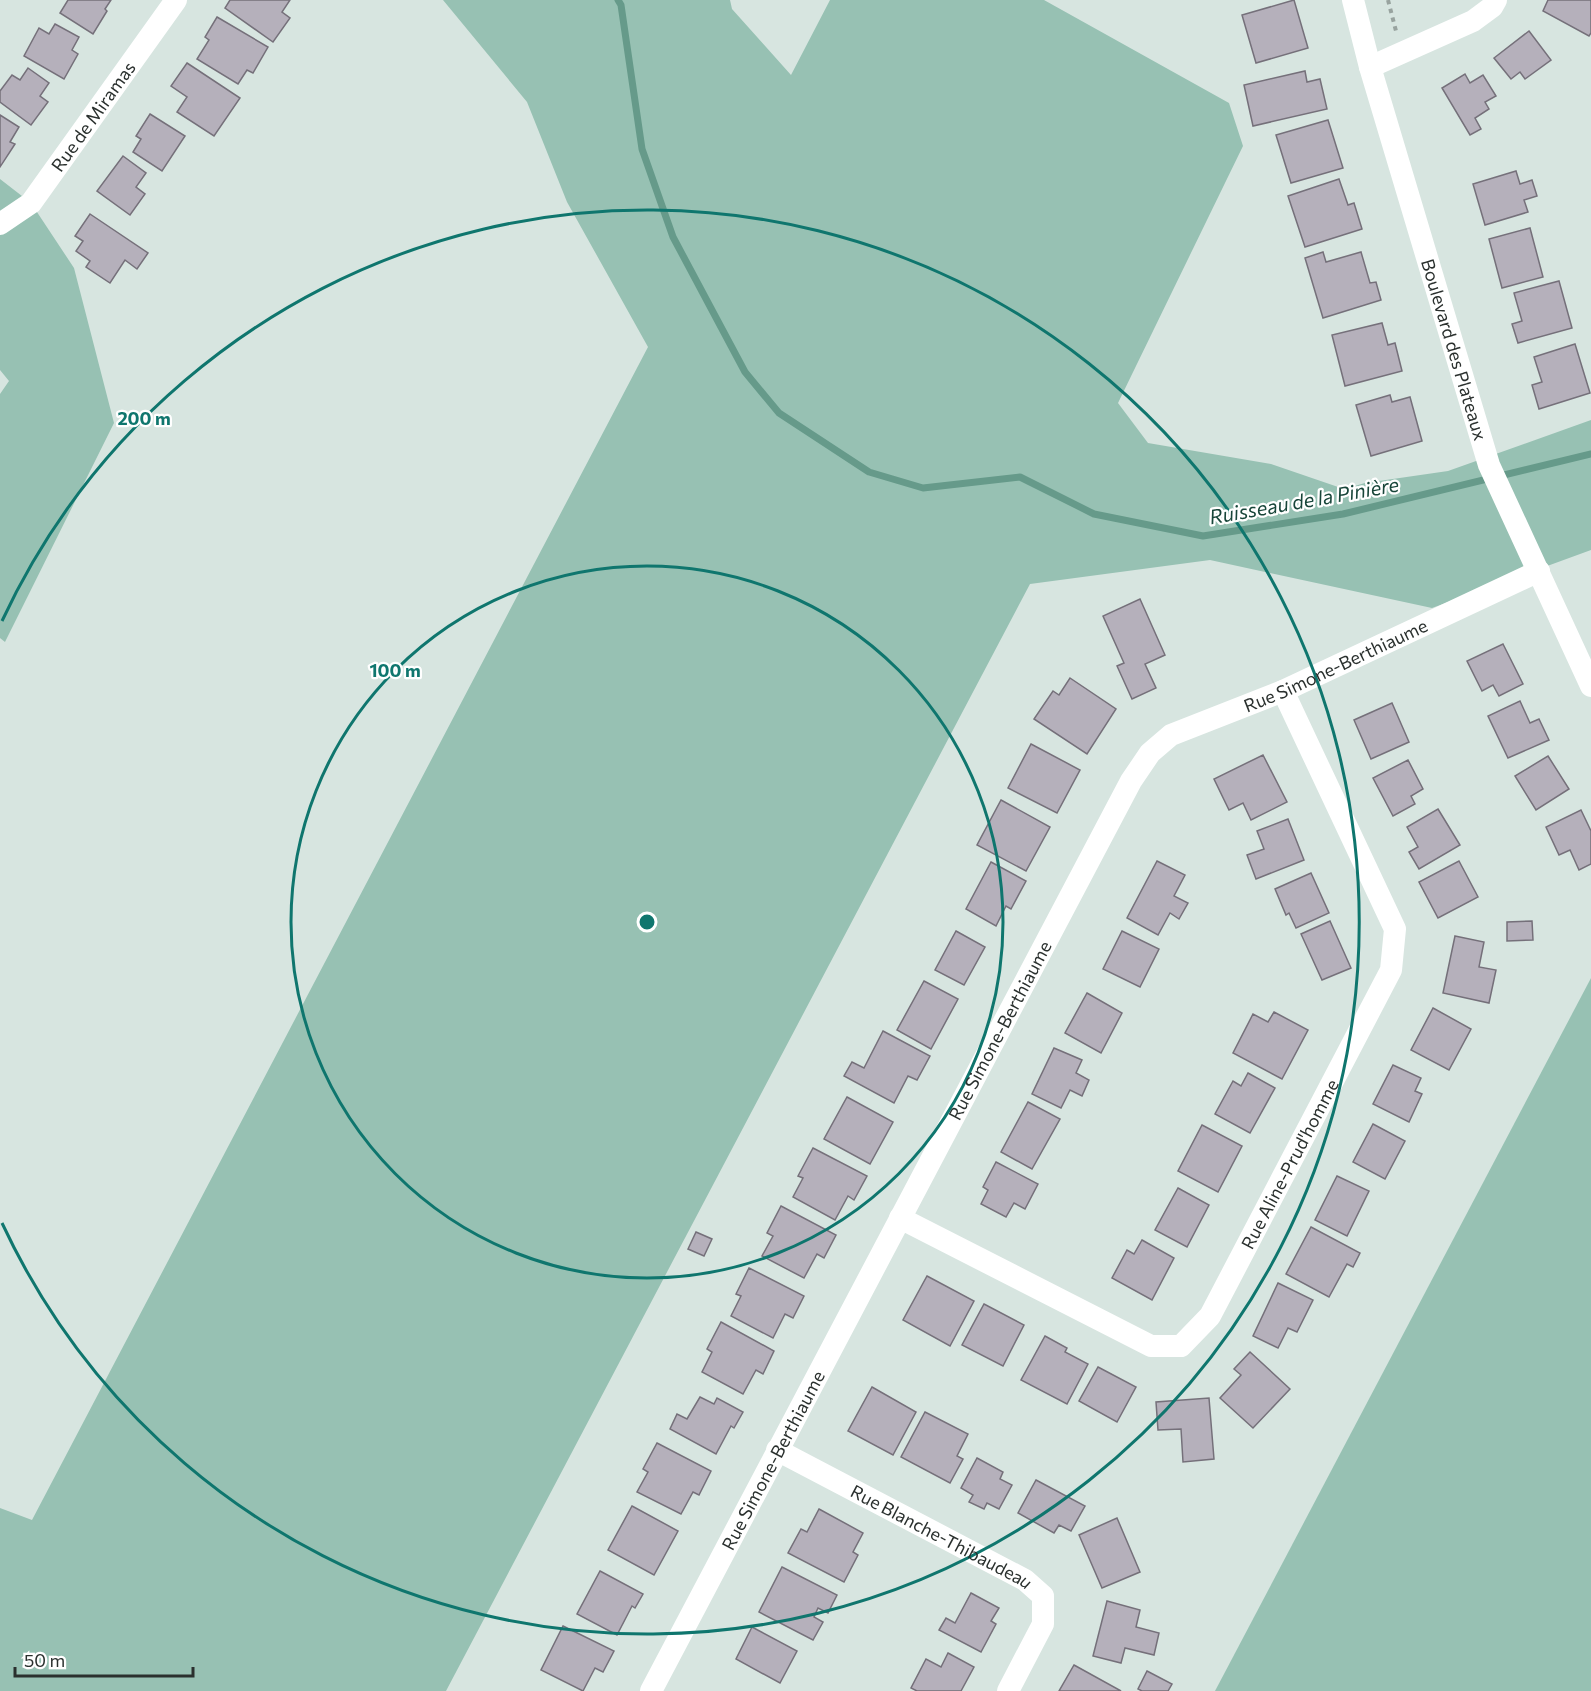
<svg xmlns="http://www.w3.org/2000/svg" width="1591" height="1691" font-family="Commissioner,sans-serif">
  <rect width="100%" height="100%" fill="#d7e5e0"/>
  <g fill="#97c1b3">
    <path d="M443 0H730L732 9 791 75 830 0H1044L1229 103 1243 146 1118 403 1148 443 1271 464 1344 489 1365 483 1448 471 1591 420V550L1432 608 1210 560 1030 584 446 1691H0V1508L32 1520 648 347 567 202 527 102Z"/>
    <path d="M0 179 31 203 74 268 114 423 5 642 0 638V394L9 381 0 370Z"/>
    <path d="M1591 978V1691H1215Z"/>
  </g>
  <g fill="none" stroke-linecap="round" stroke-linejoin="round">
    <path stroke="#669a8a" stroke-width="7" d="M618 0 621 5 642 149 673 237 745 372 779 413 869 472 923 488 1020 477 1094 514 1203 536 1343 514 1591 454"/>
  </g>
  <g fill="#b5b0bb" stroke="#75707a" stroke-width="1.5">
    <path d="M68 0H111L105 9 107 11 93 34 60 13Z"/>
    <path d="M230 0H290L282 12 290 18 273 42 225 8Z"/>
    <path d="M1294 0 1308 48 1256 63 1242 15Z"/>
    <path d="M1548 0H1591V33L1589 36 1543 11Z"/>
    <path d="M217 17 268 47 253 73 247 70 238 84 197 59 209 40 205 37Z"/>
    <path d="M55 24 79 37 72 50 78 54 64 79 24 56 39 28 49 34Z"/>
    <path d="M1529 31 1551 60 1525 79 1520 72 1511 79 1494 58Z"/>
    <path d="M187 63 240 98 214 136 177 112 187 97 171 86Z"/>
    <path d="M28 68 49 83 40 96 48 102 31 125 0 102V91L12 75 20 80Z"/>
    <path d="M1305 71 1307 82 1320 79 1327 109 1253 126 1244 85Z"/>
    <path d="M1465 74 1470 83 1483 75 1496 96 1485 102 1489 109 1475 118 1481 129 1470 135 1442 88Z"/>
    <path d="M150 114 185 136 162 171 133 152 141 139 136 136Z"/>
    <path d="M0 115 19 127 10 142 15 144 0 167Z"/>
    <path d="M1328 120 1343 168 1291 183 1276 135Z"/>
    <path d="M123 156 146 173 136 187 145 194 130 215 97 191Z"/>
    <path d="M1516 171 1520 184 1532 180 1537 196 1524 200 1528 212 1485 225 1473 184Z"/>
    <path d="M1339 179 1348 205 1354 203 1362 229 1305 247 1288 196Z"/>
    <path d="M90 214 148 253 137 269 125 260 110 283 86 267 90 261 76 251 83 241 75 236Z"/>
    <path d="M1530 228 1543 277 1502 288 1489 239Z"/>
    <path d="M1323 252 1326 262 1361 252 1370 283 1376 282 1381 300 1323 318 1305 258Z"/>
    <path d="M1559 281 1572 328 1518 343 1512 324 1522 321 1514 293Z"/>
    <path d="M1382 323 1388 345 1395 343 1402 371 1345 386 1332 335Z"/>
    <path d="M1575 344 1590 393 1539 409 1532 385 1542 382 1534 357Z"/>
    <path d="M1390 395 1392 402 1410 397 1422 441 1371 456 1356 405Z"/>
    <path d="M1140 599 1165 655 1145 664 1156 688 1132 699 1117 666 1124 663 1103 616Z"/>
    <path d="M1503 644 1523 684 1499 696 1493 685 1482 691 1467 661Z"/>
    <path d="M1070 678 1116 709 1087 754 1034 719 1053 691 1059 695Z"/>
    <path d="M1520 701 1530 723 1539 719 1549 740 1508 758 1488 716Z"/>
    <path d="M1392 703 1409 742 1371 759 1354 720Z"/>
    <path d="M1031 744 1080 770 1057 813 1008 788Z"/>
    <path d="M1263 755 1287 802 1251 820 1243 803 1229 810 1214 779Z"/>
    <path d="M1548 756 1569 789 1536 810 1515 776Z"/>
    <path d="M1408 760 1423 789 1411 796 1415 804 1393 816 1373 778Z"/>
    <path d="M1001 800 1050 827 1026 871 977 845Z"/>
    <path d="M1438 809 1460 845 1419 869 1409 852 1418 847 1407 827Z"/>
    <path d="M1581 810 1591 831V864L1579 870 1570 850 1559 855 1546 827Z"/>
    <path d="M1288 819 1304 860 1256 879 1247 855 1264 849 1257 831Z"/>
    <path d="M1157 861 1185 875 1174 896 1188 903 1179 919 1170 913 1158 935 1127 918Z"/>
    <path d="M1459 861 1478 897 1438 918 1419 882Z"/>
    <path d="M991 862 1026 881 1011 909 1006 906 996 926 966 909Z"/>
    <path d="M1311 873 1329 913 1296 928 1289 913 1286 915 1275 889Z"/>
    <path d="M1330 921 1351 968 1322 980 1301 934Z"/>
    <path d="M1532 921 1533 940 1507 941V922Z"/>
    <path d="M956 931 985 947 964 985 935 970Z"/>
    <path d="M1122 931 1159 949 1140 987 1103 969Z"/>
    <path d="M1455 936 1484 942 1479 967 1496 970 1489 1003 1443 993Z"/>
    <path d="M924 981 958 999 931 1049 897 1030Z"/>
    <path d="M1087 993 1122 1013 1101 1053 1065 1033Z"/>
    <path d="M1433 1008 1471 1029 1449 1070 1411 1050Z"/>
    <path d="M1274 1012 1308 1030 1282 1079 1233 1053 1253 1014 1268 1022Z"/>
    <path d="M883 1031 930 1056 917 1080 908 1076 894 1103 844 1076 852 1062 864 1068Z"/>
    <path d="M1054 1048 1082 1060 1076 1073 1089 1080 1082 1096 1070 1090 1061 1108 1032 1094Z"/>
    <path d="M1393 1065 1421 1078 1415 1091 1422 1094 1409 1122 1373 1104Z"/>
    <path d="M1248 1073 1275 1088 1250 1133 1215 1114 1233 1081 1241 1086Z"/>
    <path d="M847 1097 893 1122 870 1164 824 1139Z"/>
    <path d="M1028 1102 1060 1119 1032 1169 1001 1152Z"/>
    <path d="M1373 1124 1405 1141 1385 1179 1353 1162Z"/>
    <path d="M1202 1125 1242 1146 1218 1192 1178 1171Z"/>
    <path d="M813 1148 867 1176 854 1200 848 1196 835 1220 793 1197 803 1178 798 1176Z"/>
    <path d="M996 1162 1038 1184 1025 1209 1014 1203 1006 1217 981 1204 988 1190 983 1187Z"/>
    <path d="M1337 1176 1369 1191 1347 1236 1315 1220Z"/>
    <path d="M1178 1188 1209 1205 1187 1247 1155 1230Z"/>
    <path d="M781 1206 836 1235 824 1258 817 1254 804 1278 762 1256 773 1236 767 1233Z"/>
    <path d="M1311 1227 1360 1253 1353 1267 1347 1264 1329 1297 1286 1274Z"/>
    <path d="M696 1232 712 1239 704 1256 688 1249Z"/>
    <path d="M1142 1240 1174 1258 1152 1300 1112 1278 1127 1250 1134 1254Z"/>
    <path d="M749 1268 804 1296 793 1318 785 1314 773 1338 731 1316 741 1296 736 1294Z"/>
    <path d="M927 1276 974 1301 950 1346 903 1320Z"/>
    <path d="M1278 1283 1313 1300 1297 1332 1288 1328 1278 1348 1253 1336Z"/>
    <path d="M984 1304 1024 1325 1003 1366 962 1345Z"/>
    <path d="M721 1322 774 1351 763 1374 756 1370 743 1394 702 1372 712 1352 707 1349Z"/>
    <path d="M1045 1336 1067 1348 1065 1352 1088 1364 1067 1404 1021 1380Z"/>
    <path d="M1250 1352 1290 1389 1253 1428 1220 1398 1241 1375 1234 1369Z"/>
    <path d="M1098 1367 1136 1387 1117 1422 1079 1401Z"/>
    <path d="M872 1387 916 1412 893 1455 848 1431Z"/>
    <path d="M700 1397 714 1404 717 1398 743 1412 734 1428 731 1426 716 1454 670 1429 677 1414 687 1419Z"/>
    <path d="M1209 1398 1214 1459 1183 1462 1181 1429 1158 1430 1156 1402Z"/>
    <path d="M925 1412 968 1434 957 1456 963 1459 950 1483 901 1457Z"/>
    <path d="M657 1443 711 1471 699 1495 693 1492 681 1514 637 1492 648 1472 643 1469Z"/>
    <path d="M977 1458 1003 1472 1000 1479 1012 1485 999 1509 987 1503 984 1509 969 1502 973 1495 961 1488Z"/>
    <path d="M1036 1480 1085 1506 1071 1531 1059 1525 1054 1533 1018 1513Z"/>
    <path d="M632 1506 678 1531 654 1575 608 1550Z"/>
    <path d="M819 1509 863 1533 853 1552 858 1555 844 1582 788 1553 801 1529 807 1532Z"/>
    <path d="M1117 1518 1140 1572 1102 1588 1079 1535Z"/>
    <path d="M782 1567 837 1595 828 1613 818 1608 814 1617 823 1622 813 1640 759 1612Z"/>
    <path d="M600 1571 643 1594 635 1608 632 1606 617 1635 577 1614Z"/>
    <path d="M971 1593 999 1608 991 1621 996 1624 981 1652 939 1630 946 1618 955 1623Z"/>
    <path d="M1107 1601 1140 1610 1136 1627 1159 1633 1154 1655 1125 1648 1121 1663 1093 1656Z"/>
    <path d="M563 1626 614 1651 603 1672 595 1668 583 1691 541 1670Z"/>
    <path d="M752 1627 797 1651 780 1683 736 1659Z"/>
    <path d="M948 1653 974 1667 961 1691H917L911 1688 926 1659 941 1667Z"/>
    <path d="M1074 1665 1121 1691H1059Z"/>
    <path d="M1147 1671 1172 1684 1168 1691H1142L1138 1689Z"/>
  </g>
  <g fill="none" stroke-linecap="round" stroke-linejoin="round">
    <path stroke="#98a39f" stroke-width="4" stroke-dasharray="4.5 4.5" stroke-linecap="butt" d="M1388 0 1396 31"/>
    <g stroke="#fff" stroke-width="22">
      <path id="s1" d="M1353 0 1370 67 1489 465 1591 686"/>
      <path d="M1370 67 1473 21 1492 7 1496 0"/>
      <path id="s2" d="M0 224 31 203 176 0"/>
      <path id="s3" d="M900 1218 1151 1346H1181L1210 1316 1391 970 1395 929 1283 691"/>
      <path id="s4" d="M777 1450 1025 1580 1043 1596V1624L1008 1691"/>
      <path id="s5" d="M651 1691 1131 781 1150 753 1171 735 1283 691 1539 571"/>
    </g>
  </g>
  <g fill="none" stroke="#0f766e" stroke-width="3">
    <circle cx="647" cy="922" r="356"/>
    <path d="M2 621A712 712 0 1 1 2 1223"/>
  </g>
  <g text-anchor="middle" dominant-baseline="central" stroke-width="4.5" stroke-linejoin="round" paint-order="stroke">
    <g font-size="18" fill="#2a302e" stroke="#fff">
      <text stroke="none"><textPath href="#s2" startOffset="144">Rue de Miramas</textPath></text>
      <text stroke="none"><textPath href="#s1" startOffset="364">Boulevard des Plateaux</textPath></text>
      <text stroke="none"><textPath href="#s5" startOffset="1269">Rue Simone-Berthiaume</textPath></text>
      <text stroke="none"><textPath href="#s5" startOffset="747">Rue Simone-Berthiaume</textPath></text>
      <text stroke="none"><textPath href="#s3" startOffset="525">Rue Aline-Prud'homme</textPath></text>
      <text stroke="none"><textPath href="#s5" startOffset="261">Rue Simone-Berthiaume</textPath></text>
      <text stroke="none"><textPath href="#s4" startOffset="186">Rue Blanche-Thibaudeau</textPath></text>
    </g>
    <g font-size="20" font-style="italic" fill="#174539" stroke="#fff">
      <text transform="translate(1304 500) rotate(-10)">Ruisseau de la Pinière</text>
    </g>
  </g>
  <circle cx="647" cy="922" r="9" fill="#0f766e" stroke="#fff" stroke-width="3"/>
  <g font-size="18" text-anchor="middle" font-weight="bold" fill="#0f766e" stroke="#fff" stroke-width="4.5" stroke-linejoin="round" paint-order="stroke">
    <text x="144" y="425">200 m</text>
    <text x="395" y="677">100 m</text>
  </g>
  <path d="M15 1667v9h178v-9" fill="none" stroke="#2a302e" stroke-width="3"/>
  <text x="24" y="1667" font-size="18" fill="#2a302e" stroke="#ffffff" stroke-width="4.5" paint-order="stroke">50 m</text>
</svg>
